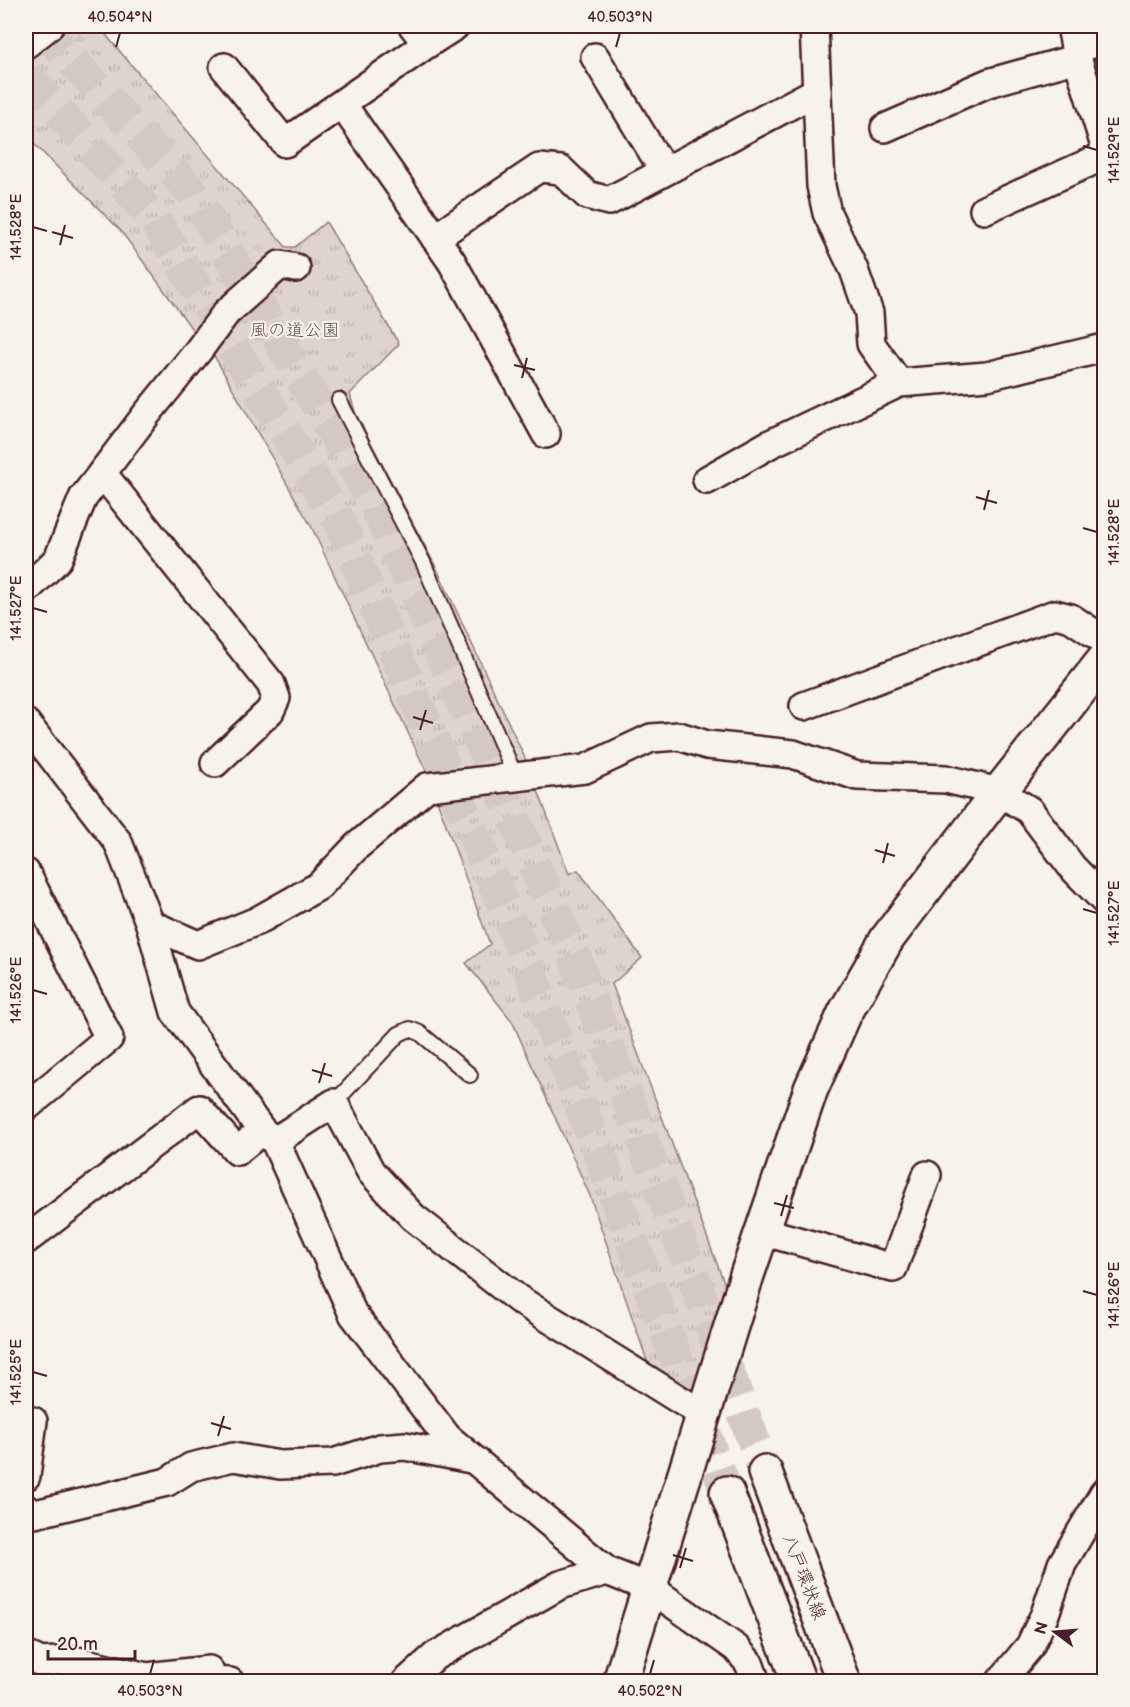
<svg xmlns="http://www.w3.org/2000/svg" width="1130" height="1707" font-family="'Balsamiq Sans','Klee One',sans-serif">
  <defs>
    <pattern id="park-tufts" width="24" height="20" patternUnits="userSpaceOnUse" patternTransform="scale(1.5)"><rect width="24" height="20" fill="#ded4cc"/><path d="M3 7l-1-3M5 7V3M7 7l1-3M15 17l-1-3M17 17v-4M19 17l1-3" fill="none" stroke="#c0b6af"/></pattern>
  </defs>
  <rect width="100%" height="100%" fill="#f7f3e8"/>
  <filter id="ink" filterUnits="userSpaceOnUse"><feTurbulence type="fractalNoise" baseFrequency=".0167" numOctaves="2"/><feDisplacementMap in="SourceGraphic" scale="12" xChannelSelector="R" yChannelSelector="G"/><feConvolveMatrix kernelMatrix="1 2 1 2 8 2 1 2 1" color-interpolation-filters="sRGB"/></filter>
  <g filter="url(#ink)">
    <path fill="url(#park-tufts)" stroke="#947a7c" stroke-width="1.5" d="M26 26H116L106 35 286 247H295L326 222 399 344 350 394 355 412 438 571 530 769 569 874 578 870 642 958 612 984 725 1285 694 1388 651 1372 590 1196 512 1021 466 963 490 944 427 773 312 528 213 354 197 336 121 231 26 136Z"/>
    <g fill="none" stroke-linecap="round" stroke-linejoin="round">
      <g stroke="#d4c9c2" stroke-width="33" stroke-dasharray="33 16" stroke-linecap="butt">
        <path d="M40 26 193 193 376 505 577 962 765 1472"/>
        <path d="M26 75 155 220 339 521 518 939 727 1493"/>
      </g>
      <g stroke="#4a1f2b" stroke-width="18">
        <g id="service">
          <path d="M339 400 423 562 516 778"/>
          <path d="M334 1103 399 1034 410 1029 420 1033 470 1075"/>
        </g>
      </g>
      <g stroke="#4a1f2b" stroke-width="32">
        <g id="minor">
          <path d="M814 26 821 186 827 213 854 270 869 313 871 344 899 383"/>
          <path d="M1071 26 1077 57 1104 143"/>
          <path d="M26 44 49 26"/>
          <path d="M427 44 455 26"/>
          <path d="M1075 46 1104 43"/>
          <path d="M595 57 664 171"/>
          <path d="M224 67 285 143 427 44 413 26"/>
          <path d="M342 104 452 262 546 434"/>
          <path d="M885 128 988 83 1078 58"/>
          <path d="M984 210 1104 156"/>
          <path d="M435 238 539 168 561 170 587 195 609 201 817 91"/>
          <path d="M102 473 271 684 276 698 270 711 215 763"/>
          <path d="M707 480 770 444 899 383 987 376 1104 348"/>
          <path d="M26 590 58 559 83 498 146 415 198 351 226 313 280 265 296 268"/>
          <path d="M804 706 1055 614 1071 618 1104 640"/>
          <path d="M26 723 118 842 150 924 175 1012 262 1131 275 1141 353 1314 447 1437 607 1571 650 1588 736 1648 749 1663 756 1682"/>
          <path d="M26 873 109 1038 26 1107"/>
          <path d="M150 924 198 945 257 921 319 886 356 847 427 787 585 769 651 738 679 736 707 745 793 754 857 776 946 779 999 792 1029 810 1072 867 1104 900"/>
          <path d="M275 1141 334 1103 371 1172 413 1217 518 1299 704 1415"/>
          <path d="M762 1231 893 1268 927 1175"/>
          <path d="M26 1240 199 1109 237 1151 262 1131"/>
          <path d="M26 1476 33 1421"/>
          <path d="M26 1509 35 1514 167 1482 191 1467 233 1457 280 1465 333 1463 380 1448 405 1446 471 1459"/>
          <path d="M26 1655 41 1662 73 1660 147 1677 209 1670 213 1681 230 1682"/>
          <path d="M406 1682 435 1656 560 1585 607 1571"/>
          <path d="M1000 1682 1030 1646 1045 1614 1062 1564 1104 1493"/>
        </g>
      </g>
      <g stroke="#4a1f2b" stroke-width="38">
        <path id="tertiary" d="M620 1682 747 1275 811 1089 845 1013 887 939 999 792 1104 660"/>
      </g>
      <g stroke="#4a1f2b" stroke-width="38">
        <g id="primary">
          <path d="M765 1472 844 1682"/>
          <path d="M727 1493 799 1682"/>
        </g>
      </g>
      <use href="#service" stroke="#f7f3e8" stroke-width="14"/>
      <use href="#minor" stroke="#f7f3e8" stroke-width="27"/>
      <use href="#tertiary" stroke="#f7f3e8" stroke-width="33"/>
      <use href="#primary" stroke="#f7f3e8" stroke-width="33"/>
    </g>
  </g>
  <path fill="none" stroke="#4a1f2b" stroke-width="2" d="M116 47 120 33M616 47 620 33M1083 146 1097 150M33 227 47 231M52 232 73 238M60 245 65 225M514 365 535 370M522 378 527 358M976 497 997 503M984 510 989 490M1083 528 1097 532M33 608 47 612M413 717 433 723M420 730 426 710M875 850 895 856M883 863 888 843M1083 909 1097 913M33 990 47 994M312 1070 332 1076M319 1083 325 1063M774 1203 794 1208M781 1216 787 1195M1083 1291 1097 1295M33 1372 47 1376M211 1423 231 1429M218 1436 224 1416M673 1555 693 1561M680 1568 686 1548M150 1674 154 1660M650 1674 654 1660"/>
  <g text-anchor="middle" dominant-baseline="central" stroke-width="4.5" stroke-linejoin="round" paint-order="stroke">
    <g font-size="18" fill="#6f4c53" stroke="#f7f3e8">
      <text x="295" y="330">風の道公園</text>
    </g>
    <g font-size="18" fill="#4a1f2b" stroke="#f7f3e8">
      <text transform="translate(804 1577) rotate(69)">八戸環状線</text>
    </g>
  </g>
  <rect width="1130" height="1707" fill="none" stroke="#f7f3e8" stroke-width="66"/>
  <g transform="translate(1055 1632) rotate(286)" stroke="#f7f3e8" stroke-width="4.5" paint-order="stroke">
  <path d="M0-4.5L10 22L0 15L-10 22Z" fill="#4a1f2b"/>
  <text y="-9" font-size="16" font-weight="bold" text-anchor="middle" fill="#4a1f2b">N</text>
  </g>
  <path d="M48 1650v9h87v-9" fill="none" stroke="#4a1f2b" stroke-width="3"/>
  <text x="57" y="1650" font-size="18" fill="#4a1f2b" stroke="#f7f3e8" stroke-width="4.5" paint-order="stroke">20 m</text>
  <rect x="33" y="33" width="1064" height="1641" fill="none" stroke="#4a1f2b" stroke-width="2"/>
  <g font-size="15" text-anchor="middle" fill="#4a1f2b">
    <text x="120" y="22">40.504°N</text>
    <text x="620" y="22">40.503°N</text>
    <text transform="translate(1114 150) rotate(-90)" y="5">141.529°E</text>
    <text transform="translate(16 227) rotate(-90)" y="5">141.528°E</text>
    <text transform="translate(1114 532) rotate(-90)" y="5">141.528°E</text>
    <text transform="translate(16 608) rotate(-90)" y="5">141.527°E</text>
    <text transform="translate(1114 913) rotate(-90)" y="5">141.527°E</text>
    <text transform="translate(16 990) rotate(-90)" y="5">141.526°E</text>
    <text transform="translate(1114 1295) rotate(-90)" y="5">141.526°E</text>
    <text transform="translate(16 1372) rotate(-90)" y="5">141.525°E</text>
    <text x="150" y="1696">40.503°N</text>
    <text x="650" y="1696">40.502°N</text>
  </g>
</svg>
